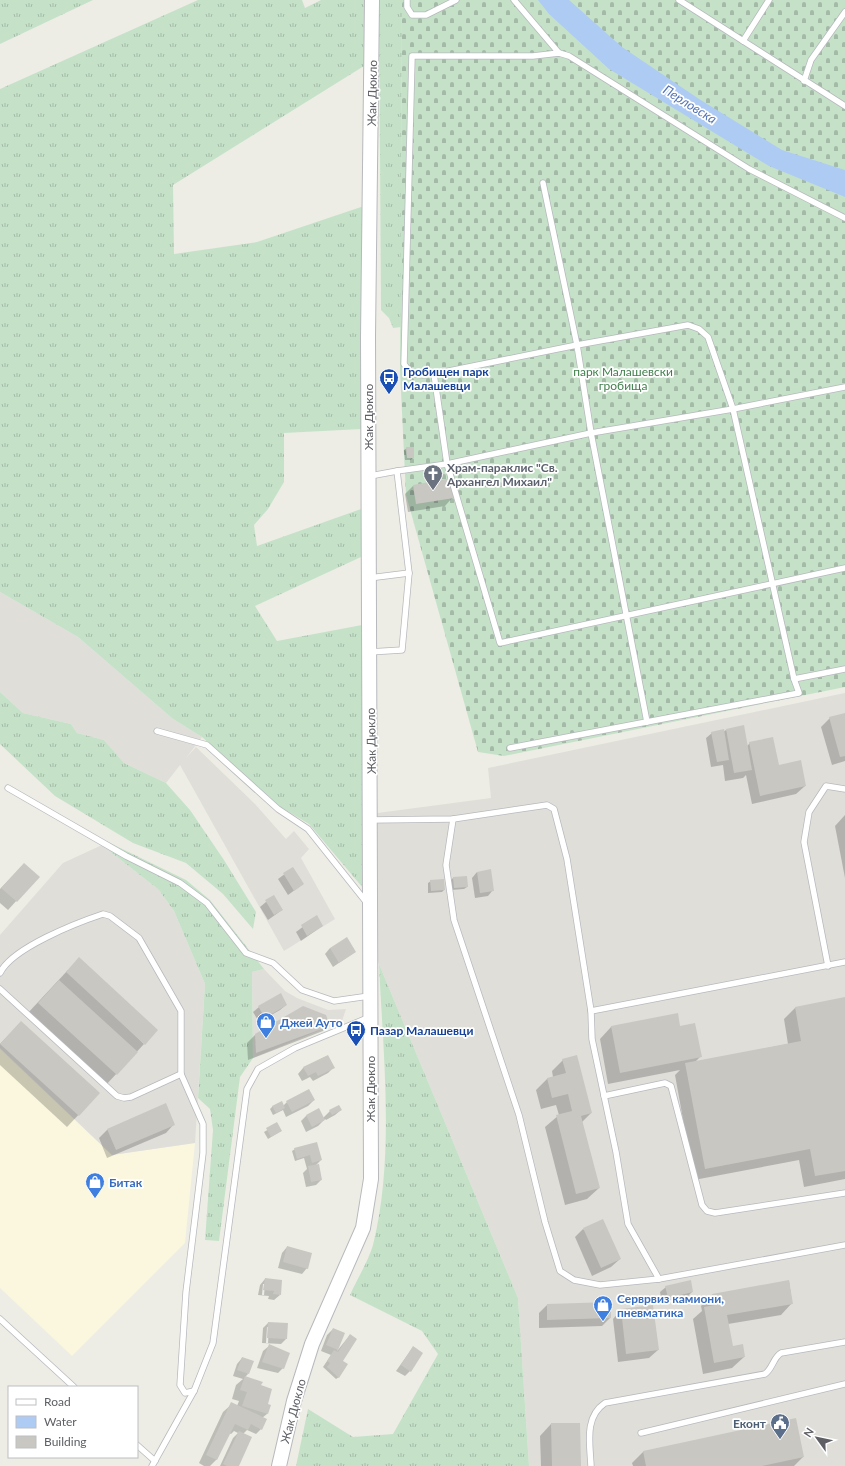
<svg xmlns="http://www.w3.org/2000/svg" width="845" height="1466" font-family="Lato,sans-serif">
  <defs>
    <pattern id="grass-tufts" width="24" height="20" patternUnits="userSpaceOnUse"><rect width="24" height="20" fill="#c5e2c9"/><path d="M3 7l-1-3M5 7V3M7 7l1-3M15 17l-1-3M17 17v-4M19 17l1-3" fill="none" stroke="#a3baa7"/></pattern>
    <pattern id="cemetery-stones" width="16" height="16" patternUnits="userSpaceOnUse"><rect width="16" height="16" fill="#c5e2c9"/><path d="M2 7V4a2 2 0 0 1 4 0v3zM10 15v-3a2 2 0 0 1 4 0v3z" fill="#a3baa7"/></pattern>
  </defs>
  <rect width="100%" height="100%" fill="#edede5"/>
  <path fill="#faf7de" d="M0 1049 112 1155 195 1143 185 1243 72 1356 0 1288Z"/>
  <g fill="#dfded9">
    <path d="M0 592 78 637 173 719 202 737 186 758 196 747 255 804 286 839 294 831 309 849 301 858 335 919 284 951 180 765 166 783 124 763 104 740 77 733 71 724 23 713 0 692Z"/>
    <path d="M845 693V1466H529L518 1298 369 940 370 814 491 798 488 768Z"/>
    <path d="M102 845 159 890 174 911 205 984 195 1143 112 1155 0 1048V935L63 863Z"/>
    <path d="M264 969 285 991 297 998 328 1010 346 1009 342 1021 253 1058 252 972Z"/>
  </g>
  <g fill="url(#grass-tufts)">
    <path d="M0 0H93L0 44Z"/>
    <path d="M198 0H302L305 8 321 0H364V66L173 185 174 254 257 242 364 206 362 429 284 433V482L268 509 254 525 257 546 361 509V557L255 606 277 641 362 625 363 888 309 824 279 806 202 737 173 719 78 637 0 592V89Z"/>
    <path d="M379 0H402L401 327 393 328 389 318 381 310Z"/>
    <path d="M0 692 23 713 71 724 77 733 104 740 124 763 166 783 190 810 224 860 256 912 253 929 223 894 186 863 133 843 55 796 0 744Z"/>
    <path d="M106 841 186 880 210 900 264 969 252 972 253 1058 240 1077 219 1241 205 1240 213 1130 210 1109 198 1098 205 984 174 911 159 890 102 845Z"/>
    <path d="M379 964 518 1298 529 1466H296L308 1409 353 1437 393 1434 438 1354 422 1331 350 1295C357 1279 368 1262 373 1245 395 1157 383 1054 379 964Z"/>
  </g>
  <path fill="url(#cemetery-stones)" d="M402 0H845V687L504 756 478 752 406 495 400 371Z"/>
  <path fill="#aecbf4" d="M538 0H569L622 47 699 99 782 150 845 170V197L769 166 609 69 549 14Z"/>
  <g fill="#0003" fill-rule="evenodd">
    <path d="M407 448 413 457 411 460H405L404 450Z"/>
    <path d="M428 471 436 474 433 476 426 478 425 474Z"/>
    <path d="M413 486 453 497 445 506 408 512 405 494Z"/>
    <path d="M845 714V761L832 765 821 727 830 718Z"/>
    <path d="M726 730 747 746 750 743 805 786 796 794 752 804 746 775 743 778 725 781 723 765 711 767 706 738 712 733 723 732Z"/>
    <path d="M845 815V878L835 826Z"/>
    <path d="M24 864 38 877 8 910 0 903V889Z"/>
    <path d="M293 868 303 884 288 895 278 879Z"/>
    <path d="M477 872 493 890 488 896 475 898 472 878Z"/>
    <path d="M453 878 467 887 464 889 451 890V880Z"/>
    <path d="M431 881 444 890 442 892 428 893V883Z"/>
    <path d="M273 896 282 910 268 920 260 907Z"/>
    <path d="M316 917 322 926 301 941 296 932Z"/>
    <path d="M330 948 355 952 333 967 325 954Z"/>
    <path d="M68 970 144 1044 105 1086 27 1014Z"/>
    <path d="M845 998V1179L804 1187 799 1160 694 1180 675 1075 680 1070 608 1084 600 1039 611 1027 677 1014 679 1028 701 1056 695 1062 788 1044 784 1019 795 1008Z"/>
    <path d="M286 1005 280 1010 259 1022 253 1012 259 1007Z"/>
    <path d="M21 1022 99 1093 67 1127 0 1065V1044Z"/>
    <path d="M328 1026 323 1031 248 1060 247 1043 255 1035Z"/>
    <path d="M327 1056 333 1068 328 1073 313 1081 310 1077 302 1081 298 1074 303 1068Z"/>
    <path d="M563 1060 591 1113 582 1122 599 1188 587 1199 565 1205 545 1127 559 1115 556 1105 541 1109 536 1090 547 1079 553 1077 552 1071Z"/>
    <path d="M314 1100 308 1106 286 1117 283 1110 273 1115 270 1109 273 1106H283L287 1102Z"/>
    <path d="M166 1105 174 1124 166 1133 107 1158 99 1138 107 1130Z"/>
    <path d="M339 1106 341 1110 335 1115 326 1120 325 1119 318 1126 306 1132 301 1121 306 1116 318 1110 323 1118 330 1111Z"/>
    <path d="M277 1124 281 1131 268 1139 264 1132Z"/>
    <path d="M316 1143 321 1160 315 1166 321 1180 316 1185 306 1187 303 1173 307 1169 304 1158 295 1161 292 1151 295 1149Z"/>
    <path d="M583 1229 620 1259 611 1267 592 1276 575 1237Z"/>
    <path d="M287 1247 307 1268 302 1274 278 1268 282 1253Z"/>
    <path d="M265 1279 280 1295 274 1300 268 1299 269 1296 258 1295 260 1285ZM263 1284H265L264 1295H262Z"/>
    <path d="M789 1281 792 1303 781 1315 728 1324 732 1347 744 1357 732 1368 703 1374 693 1319 702 1311 701 1306 712 1295Z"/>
    <path d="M666 1287 692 1292 687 1297 662 1302 660 1292Z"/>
    <path d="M547 1305 610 1318 602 1326 539 1328V1313Z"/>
    <path d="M621 1310 658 1350 649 1358 618 1362 613 1319Z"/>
    <path d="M268 1323 286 1339 281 1344 262 1343 263 1328ZM267 1327H269L268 1343H266Z"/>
    <path d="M333 1329 344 1333 337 1351 350 1335 339 1364V1377L336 1379 323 1367 331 1355 321 1351 327 1335Z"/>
    <path d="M269 1346 283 1368 278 1373 257 1368 263 1351Z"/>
    <path d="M413 1347 410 1371 405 1376 396 1371Z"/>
    <path d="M242 1358 248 1374 245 1377 260 1386 266 1405H269L267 1414 262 1418 261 1429 256 1434 247 1430 243 1434 238 1466H220L233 1438 238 1433 234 1431 231 1434 229 1433 217 1459 210 1466H204L199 1463 223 1412 232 1404 237 1406 239 1401 232 1399 236 1385 243 1379 233 1376 237 1364Z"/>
    <path d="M551 1424 580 1466H541L540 1436Z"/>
    <path d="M644 1451 803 1457 794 1466H633L632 1463Z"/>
  </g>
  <g fill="#c9c7c2">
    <path d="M406 447H414V458H407Z"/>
    <path d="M436 469 437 474 428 476 427 470Z"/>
    <path d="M451 478 454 498 416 504 413 485Z"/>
    <path d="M845 713V756L840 757 829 717Z"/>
    <path d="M744 725 752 770 734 773 726 729Z"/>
    <path d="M724 729 729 760 717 762 711 732Z"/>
    <path d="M773 737 779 765 801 760 806 786 760 796 749 742Z"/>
    <path d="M24 863 40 877 17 902 1 888Z"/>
    <path d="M293 867 304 884 294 891 283 873Z"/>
    <path d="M491 869 494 891 480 893 477 872Z"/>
    <path d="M467 876 468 887 454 888 453 877Z"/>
    <path d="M444 879 445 890 431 891 430 880Z"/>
    <path d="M274 895 283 910 274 915 265 900Z"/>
    <path d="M317 915 323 926 307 936 301 925Z"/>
    <path d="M347 937 356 952 339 963 330 948Z"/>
    <path d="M79 957 158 1030 145 1045 66 972Z"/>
    <path d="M59 980 138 1052 117 1075 38 1003Z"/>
    <path d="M281 993 287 1005 265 1018 258 1006Z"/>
    <path d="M845 997V1171L815 1176 810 1149 705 1169 685 1063 801 1041 795 1007Z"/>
    <path d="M303 1006 326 1015 330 1026 256 1053 255 1034Z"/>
    <path d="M678 1013 680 1026 695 1023 702 1057 620 1073 611 1026Z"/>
    <path d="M21 1021 100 1093 79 1116 0 1044Z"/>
    <path d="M328 1055 335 1068 318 1076 316 1072 308 1076 303 1067Z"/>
    <path d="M577 1055 592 1113 581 1116 600 1188 576 1194 556 1115 572 1111 568 1094 552 1098 547 1078 566 1073 562 1059Z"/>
    <path d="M309 1089 315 1100 292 1112 286 1101Z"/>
    <path d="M282 1101 285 1108 276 1113 272 1106Z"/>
    <path d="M166 1103 175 1125 116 1150 107 1129Z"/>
    <path d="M339 1105 342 1110 332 1115 329 1110Z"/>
    <path d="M319 1108 325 1120 312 1127 306 1115Z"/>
    <path d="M277 1122 282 1131 271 1137 266 1128Z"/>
    <path d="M317 1142 322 1160 312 1163 310 1155 297 1159 294 1148Z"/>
    <path d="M319 1164 322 1180 311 1182 308 1166Z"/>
    <path d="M603 1219 621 1259 601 1268 583 1228Z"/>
    <path d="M287 1246 312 1253 308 1269 283 1262Z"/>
    <path d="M265 1278 282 1280 281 1295 273 1294 274 1291 263 1290Z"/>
    <path d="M691 1280 693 1292 668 1298 665 1286Z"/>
    <path d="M789 1280 793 1304 727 1315 733 1346 743 1344 745 1357 714 1363 704 1307 714 1305 712 1294Z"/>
    <path d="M611 1302V1318L547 1320V1304Z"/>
    <path d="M653 1305 659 1350 626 1354 621 1309Z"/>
    <path d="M268 1322 288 1323 287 1339 267 1338Z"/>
    <path d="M333 1328 345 1333 338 1350 326 1345Z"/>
    <path d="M350 1334 357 1339 343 1361 348 1364 339 1378 327 1367 330 1363 327 1361 334 1350 338 1352Z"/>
    <path d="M269 1344 290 1353 284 1369 262 1362Z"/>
    <path d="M413 1346 423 1353 411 1372 401 1365Z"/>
    <path d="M242 1357 254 1361 249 1374 237 1370Z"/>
    <path d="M245 1376 263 1382 261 1385 272 1389 268 1404 271 1405 268 1414 242 1406 247 1392 240 1390Z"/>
    <path d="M231 1402 267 1419 262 1430 251 1424 248 1430 235 1424 217 1460 206 1455Z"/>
    <path d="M796 1418 804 1457 762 1466H646L643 1451Z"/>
    <path d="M551 1423H580L581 1466H552Z"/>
    <path d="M239 1431 252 1437 239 1466H227L223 1464Z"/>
  </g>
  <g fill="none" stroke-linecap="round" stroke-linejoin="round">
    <g stroke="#b7b9bd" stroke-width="7">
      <g id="service">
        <path d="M407 0V7L412 15H426L456 0"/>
        <path d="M514 0 559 53"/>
        <path d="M679 0 845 106"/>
        <path d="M743 41 769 0"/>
        <path d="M804 81 811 60 845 12"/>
        <path d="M543 183 577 345 591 433 647 722"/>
        <path d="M434 374 447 464 500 643 845 568"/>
        <path d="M370 476 397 471 447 464 591 433 733 409 845 387"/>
        <path d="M369 578 409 573"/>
        <path d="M369 652 402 650 409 573 397 471"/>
        <path d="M794 679 845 669"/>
        <path d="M157 731 207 745 278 809 308 829 367 903"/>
        <path d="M510 748 799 693 794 679 733 409 708 337 699 329 688 325 577 345 434 374C420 376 412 376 404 364L412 56H533L559 53 569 56 749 169 845 218"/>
        <path d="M8 788 126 856 180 883 207 903 246 953 273 963 302 990 334 1001 369 996"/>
        <path d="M453 819 446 865 454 920 519 1115 545 1222 560 1271 574 1280 600 1285 659 1279 845 1245"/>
        <path d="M370 820 453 819 547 805 554 809 567 859 591 1011 592 1039 616 1152 628 1224 659 1279"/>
        <path d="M828 966 804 842 809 812 826 786 845 789"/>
        <path d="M0 973C12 948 76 923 103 914L110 916 139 938 181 1011V1074L203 1124V1153L186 1292 180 1385 185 1393 194 1391"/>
        <path d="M0 989 117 1096 124 1098 131 1097 181 1074"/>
        <path d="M591 1011 845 962"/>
        <path d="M604 1096 665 1083 671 1086 702 1205 707 1211 715 1213 845 1193"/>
        <path d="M0 1319 74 1387"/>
        <path d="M641 1433 845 1384"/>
        <path d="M137 1445 155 1461"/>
        <path d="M152 1466 194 1391 213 1343 247 1089 258 1069 295 1048 370 1017"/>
        <path d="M591 1466C590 1444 584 1417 605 1403L765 1374C773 1368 773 1358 781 1353L845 1342"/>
      </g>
    </g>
    <g stroke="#b7b9bd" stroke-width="16">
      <path id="tertiary" d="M279 1466 294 1401 312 1344 363 1228 371 1179 368 337 372 0"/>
    </g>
    <use href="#service" stroke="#fff" stroke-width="5.5"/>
    <use href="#tertiary" stroke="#fff" stroke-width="14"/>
  </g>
  <defs>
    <g id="bus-pin" transform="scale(1)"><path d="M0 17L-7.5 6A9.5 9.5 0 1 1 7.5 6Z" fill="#1a4fb4" stroke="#fff"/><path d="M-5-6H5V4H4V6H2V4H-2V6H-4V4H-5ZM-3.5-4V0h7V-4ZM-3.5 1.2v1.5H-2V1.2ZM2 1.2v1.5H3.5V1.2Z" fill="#fff"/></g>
    <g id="church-pin" transform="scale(1)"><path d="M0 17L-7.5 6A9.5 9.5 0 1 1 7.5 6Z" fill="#6b7280" stroke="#fff"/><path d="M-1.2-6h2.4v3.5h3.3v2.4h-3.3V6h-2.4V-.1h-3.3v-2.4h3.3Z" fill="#fff"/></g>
    <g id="shop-pin" transform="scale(1)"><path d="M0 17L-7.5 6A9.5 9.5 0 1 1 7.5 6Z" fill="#3f7fe0" stroke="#fff"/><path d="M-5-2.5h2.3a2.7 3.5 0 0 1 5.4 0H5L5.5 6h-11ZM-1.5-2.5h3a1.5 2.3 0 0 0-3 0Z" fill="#fff"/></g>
    <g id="civic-pin" transform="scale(1)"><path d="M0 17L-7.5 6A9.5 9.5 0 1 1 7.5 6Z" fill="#5c6f8a" stroke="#fff"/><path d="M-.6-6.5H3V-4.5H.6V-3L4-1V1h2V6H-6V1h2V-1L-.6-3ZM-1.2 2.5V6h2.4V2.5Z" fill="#fff"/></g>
  </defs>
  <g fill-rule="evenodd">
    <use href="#bus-pin" x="389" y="378"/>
    <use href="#church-pin" x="433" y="474"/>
    <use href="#shop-pin" x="266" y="1022"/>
    <use href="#bus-pin" x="356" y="1030"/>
    <use href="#shop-pin" x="95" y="1182"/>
    <use href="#shop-pin" x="603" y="1305"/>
    <use href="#civic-pin" x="780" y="1423"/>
  </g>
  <g text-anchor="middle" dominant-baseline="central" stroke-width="3.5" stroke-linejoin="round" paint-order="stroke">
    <g font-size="12" fill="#5d5f64" stroke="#fff">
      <text transform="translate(372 93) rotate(-89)">Жак Дюкло</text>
      <text transform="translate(368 417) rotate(-90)">Жак Дюкло</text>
      <text transform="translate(371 741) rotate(-91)">Жак Дюкло</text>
      <text transform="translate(370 1089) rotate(-90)">Жак Дюкло</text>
      <text transform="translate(293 1411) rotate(-75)">Жак Дюкло</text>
    </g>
    <g font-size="12" font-weight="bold" fill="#164399" stroke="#fff" text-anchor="start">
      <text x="403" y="371">Гробищен парк<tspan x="403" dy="14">Малашевци</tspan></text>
      <text x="370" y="1030">Пазар Малашевци</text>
    </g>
    <g font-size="12" fill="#407f4c" stroke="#fff">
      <text x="623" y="371">парк Малашевски<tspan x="623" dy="14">гробища</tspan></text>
    </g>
    <g font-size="12" font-weight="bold" fill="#5b616d" stroke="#fff" text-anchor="start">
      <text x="447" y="467">Храм-параклис "Св.<tspan x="447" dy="14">Архангел Михаил"</tspan></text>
    </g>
    <g font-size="12" font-weight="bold" fill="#366cbe" stroke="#fff" text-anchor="start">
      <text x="280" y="1022">Джей Ауто</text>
      <text x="109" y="1182">Битак</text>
      <text x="617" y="1298">Серврвиз камиони,<tspan x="617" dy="14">пневматика</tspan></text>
    </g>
    <g font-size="12" font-weight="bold" fill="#4e5e75" stroke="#fff" text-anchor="end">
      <text x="766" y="1423">Еконт</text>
    </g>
    <g font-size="13" font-style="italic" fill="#5475b4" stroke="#fff">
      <text transform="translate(690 104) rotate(32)">Перловска</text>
    </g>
  </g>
  <rect x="8" y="1386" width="130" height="72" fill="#ffffff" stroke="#bebfc1"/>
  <rect x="16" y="1399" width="20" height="6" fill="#ffffff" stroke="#bebfc1"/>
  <text x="44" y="1406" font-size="12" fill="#5d5f64">Road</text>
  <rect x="16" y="1416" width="20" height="12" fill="#aecbf4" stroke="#bebfc1"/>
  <text x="44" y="1426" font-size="12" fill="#5d5f64">Water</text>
  <rect x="16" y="1436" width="20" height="12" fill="#c9c7c2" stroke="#bebfc1"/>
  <text x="44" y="1446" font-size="12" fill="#5d5f64">Building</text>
  <g transform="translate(817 1438) rotate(303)" stroke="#ffffff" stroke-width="3" paint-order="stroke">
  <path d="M0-3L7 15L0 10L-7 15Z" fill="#5d5f64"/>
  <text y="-6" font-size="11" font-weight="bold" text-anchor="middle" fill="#5d5f64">N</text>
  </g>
</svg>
